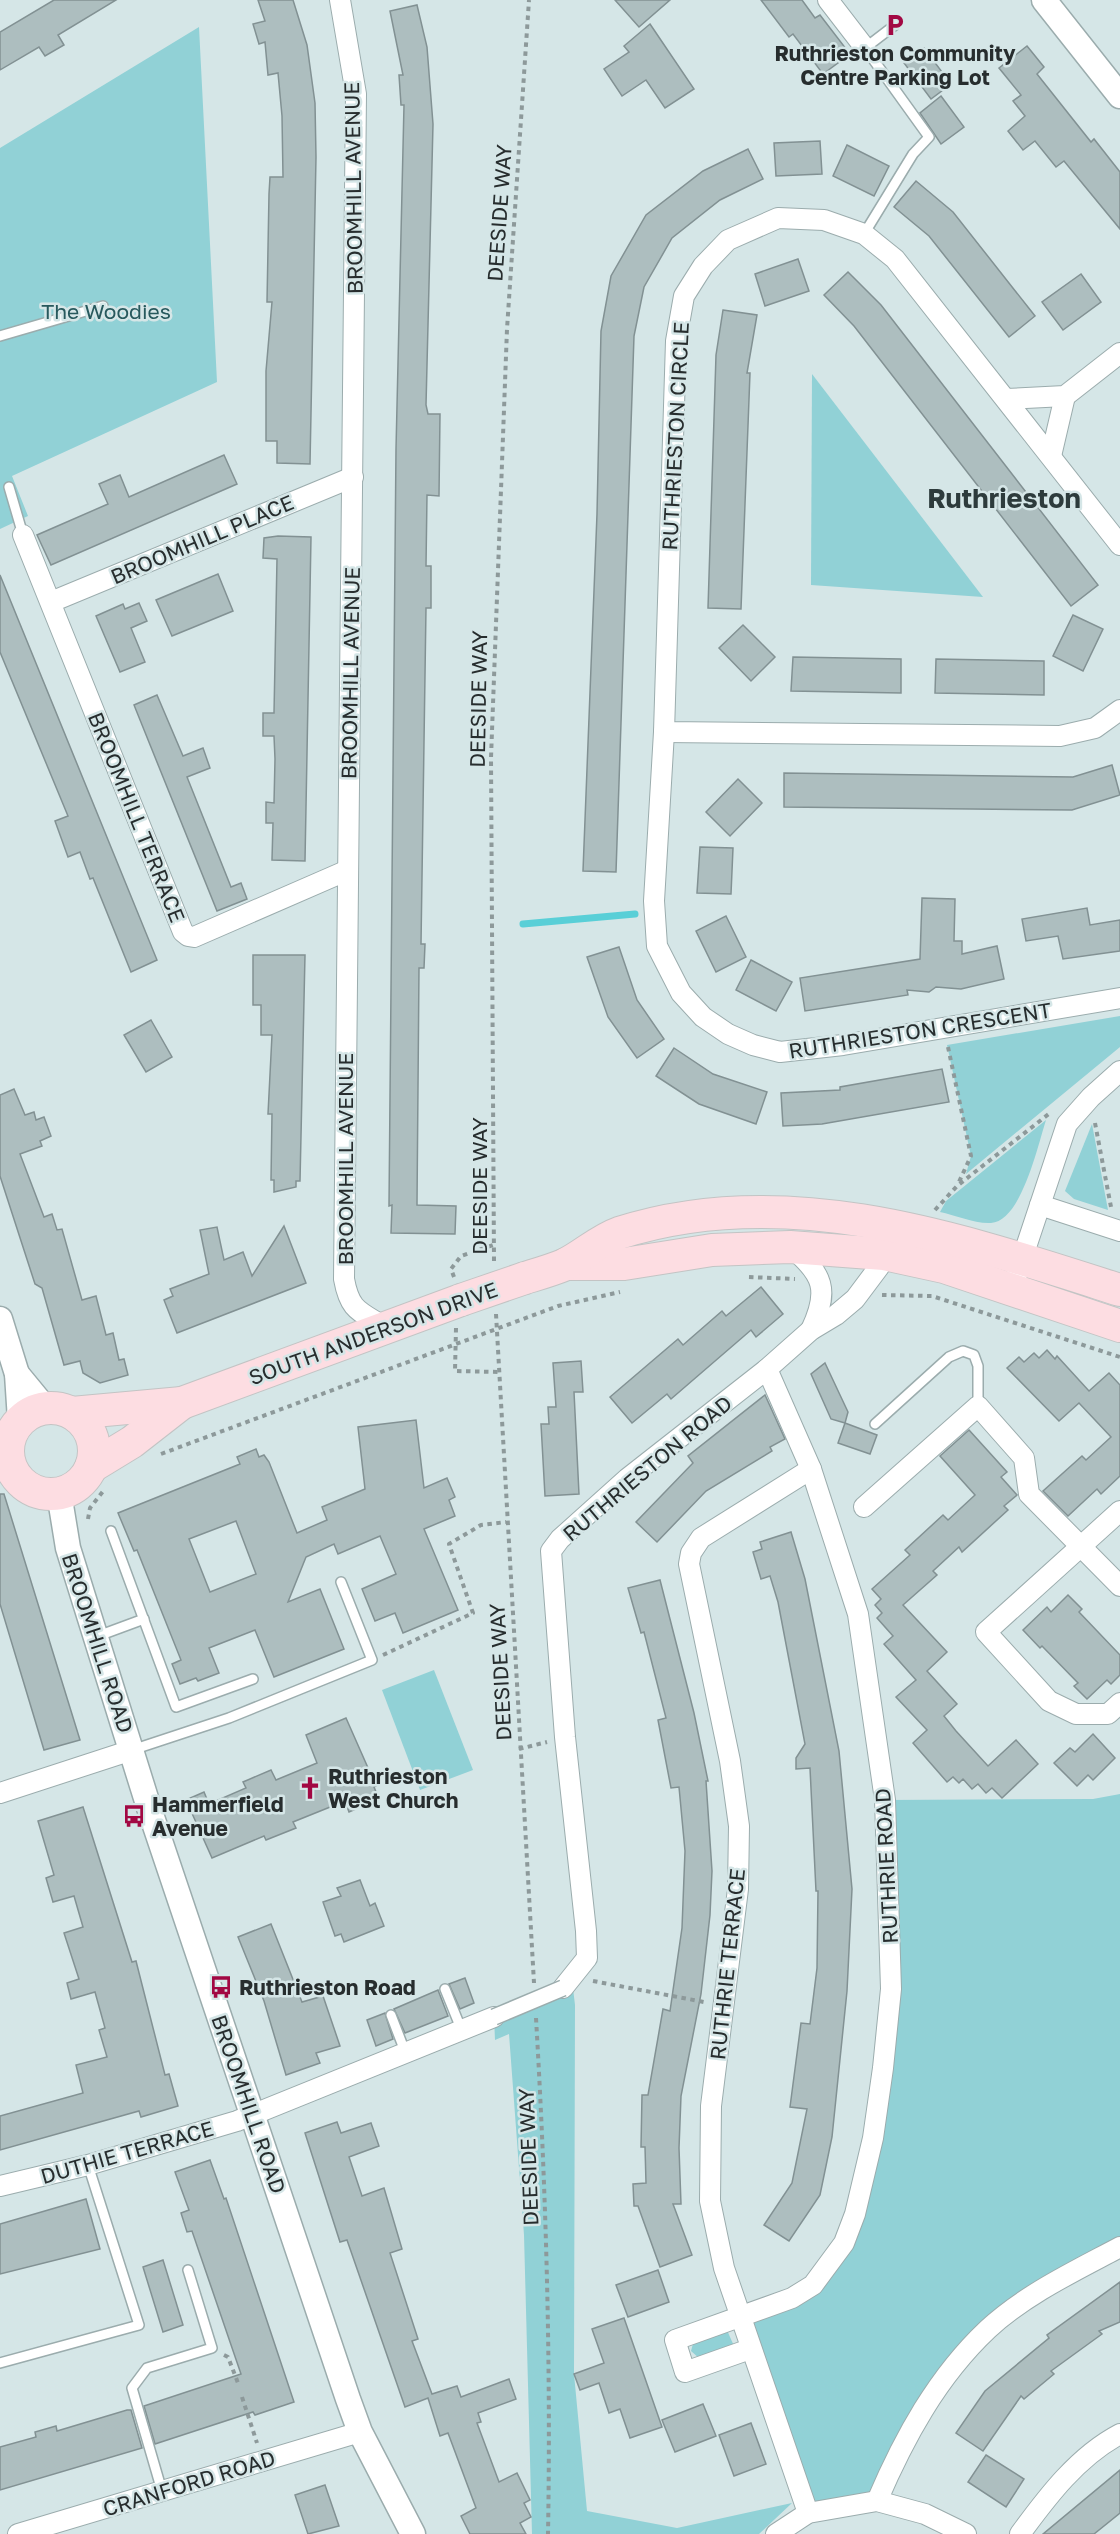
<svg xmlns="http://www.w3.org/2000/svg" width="1120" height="2534" font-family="'Golos Text',sans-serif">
  <rect width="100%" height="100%" fill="#d5e6e7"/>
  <g fill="#91d1d6">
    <path d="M199 27 217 382 12 476 28 516 0 529V148Z"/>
    <path d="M812 374 983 597 811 585Z"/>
    <path d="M1120 1016V1047L966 1174 971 1156 947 1045Z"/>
    <path d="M1046 1120C1038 1145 1021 1222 991 1223 975 1224 955 1215 940 1212L946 1201Z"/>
    <path d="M1092 1124 1108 1210 1074 1199 1065 1191Z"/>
    <path d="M434 1670 473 1770 420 1790 382 1690Z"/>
    <path d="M1120 1794V2247L1047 2286 936 2388 877 2501 808 2513 750 2349 752 2314 792 2298 844 2243 883 2068 885 1800 1093 1799Z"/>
    <path d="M572 1980 575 2005 574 2374 587 2511 677 2528 792 2503 759 2534H532L524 2235 509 2034 495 2040 494 2017Z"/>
    <path d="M726 2328 734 2346 699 2358 691 2351 694 2340Z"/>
  </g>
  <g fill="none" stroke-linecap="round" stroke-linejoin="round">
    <path stroke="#59cfd7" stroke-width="7" d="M523 924 635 914"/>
  </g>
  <g fill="#adbebf" stroke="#829193" stroke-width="1.5" fill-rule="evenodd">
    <path d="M54 0H116L58 35 64 45 45 56 39 47 0 70V32Z"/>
    <path d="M258 0H293L307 45 315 103 316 157 310 464 277 463V441H266V371L272 302H267L269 194 270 177H283L282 116 278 73 268 75 265 42 259 44 253 24 265 21Z"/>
    <path d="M615 0H670L639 27Z"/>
    <path d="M761 0H802L815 18 820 15 850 54 823 74 793 34 789 37Z"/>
    <path d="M417 5 427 47 433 124 426 405 428 414H440L439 496 427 495 426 566H431V608H426L421 944H425L424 968H419L417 1205 456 1206 455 1234 391 1233 392 1205 389 1206 396 449 404 105H401L399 75H403L390 11Z"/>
    <path d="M650 24 694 89 665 108 646 80 622 96 604 69 629 52 624 46Z"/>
    <path d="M1027 46 1044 67 1037 74 1091 142 1094 139 1120 172V229L1064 161 1056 167 1035 141 1023 150 1008 131 1025 116 1013 101 1021 95 999 68Z"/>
    <path d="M924 48 951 84 931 99 904 63Z"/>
    <path d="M941 96 964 127 941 144 920 113Z"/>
    <path d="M820 141 822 174 776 176 774 143Z"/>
    <path d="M847 145 889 166 874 196 833 176Z"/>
    <path d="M748 149 763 179 720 200 672 238 644 287 634 336 616 872 583 871 597 514 601 331 611 276 646 215 703 171Z"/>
    <path d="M916 181 953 212 1035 316 1009 337 929 236 894 207Z"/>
    <path d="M798 259 809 291 765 306 755 274Z"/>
    <path d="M848 272 881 305 1098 585 1071 606 854 326 824 295Z"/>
    <path d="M1081 274 1101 302 1063 330 1042 302Z"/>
    <path d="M723 310 757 315 747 373H750L741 609 708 608 716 355Z"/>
    <path d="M224 455 237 484 51 565 37 535 108 504 99 484 120 475 129 497Z"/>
    <path d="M278 536 311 537 305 861 272 860 273 823H266V802L274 803 275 759 274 736H263V713H274L277 559 263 558 264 538Z"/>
    <path d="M218 574 233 611 172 636 156 600Z"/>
    <path d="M0 575 157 960 131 972 93 878 90 879 80 852 68 857 55 821 68 816 0 652Z"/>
    <path d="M139 603 147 621 131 628 145 662 120 672 96 616 123 604 125 609Z"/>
    <path d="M1073 615 1103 629 1083 671 1053 656Z"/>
    <path d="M743 625 775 657 751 681 719 648Z"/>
    <path d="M793 657 901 659V693L791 691Z"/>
    <path d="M936 659 1044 661V695L935 693Z"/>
    <path d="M157 695 183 756 203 748 210 768 187 777 231 887 241 883 247 899 217 911 134 705Z"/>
    <path d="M1112 765 1120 795 1072 810 784 807V773L1073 777Z"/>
    <path d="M738 779 762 803 730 836 706 812Z"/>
    <path d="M700 847 733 848 731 894 697 893Z"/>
    <path d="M922 898 955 899 954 941H962V954L997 946 1004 979 961 989 936 987 929 992 907 990 908 995 805 1011 800 978 920 959Z"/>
    <path d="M1087 908 1090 925 1120 920V951L1063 959 1058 936 1026 941 1022 919Z"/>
    <path d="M726 916 746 957 716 972 696 931Z"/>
    <path d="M619 947 637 1000 664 1039 637 1058 608 1017 587 957Z"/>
    <path d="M253 955H305L300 1181H296V1187L274 1192V1180H271L272 1114H268L272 1035H261V1005H253Z"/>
    <path d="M751 960 792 982 776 1011 736 990Z"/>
    <path d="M151 1020 172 1057 146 1072 124 1035Z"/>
    <path d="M674 1048 713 1074 767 1092 756 1124 699 1104 656 1076Z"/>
    <path d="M942 1069 949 1102 822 1124 783 1126 781 1093 840 1090V1087Z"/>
    <path d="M14 1089 25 1115 34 1112 36 1120 44 1117 51 1136 40 1141 42 1146 20 1154 44 1217 52 1214 57 1230 62 1229 82 1300 96 1296 106 1335 113 1333 119 1360 124 1359 128 1375 100 1383 83 1373 80 1361 64 1365 42 1288 35 1284 0 1176V1095Z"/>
    <path d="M284 1226 306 1283 177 1333 164 1300 173 1296 170 1289 209 1274 200 1230 217 1227 224 1260 243 1252 252 1276Z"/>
    <path d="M761 1287 783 1314 756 1337 751 1330 671 1399 667 1394 632 1423 610 1397 678 1339 683 1345 722 1311 726 1316Z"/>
    <path d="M1047 1350 1055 1359 1057 1356 1089 1391 1109 1373 1120 1385V1476L1101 1494 1097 1489 1068 1516 1043 1491 1082 1456 1086 1460 1111 1437 1079 1403 1059 1421 1007 1368 1019 1357 1024 1362 1034 1353 1039 1358Z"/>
    <path d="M581 1361 583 1392H574L579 1494 545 1496 541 1424H549L548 1407H556L553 1363Z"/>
    <path d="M825 1363 848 1412 845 1423 831 1419 811 1374Z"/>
    <path d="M765 1395 785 1439 770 1447 772 1451 706 1491 657 1542 636 1522 693 1463 688 1456Z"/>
    <path d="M416 1420 424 1488 447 1478 455 1497 449 1500 455 1516 424 1529 458 1610 403 1633 395 1613 375 1621 362 1589 396 1574 380 1536 338 1554 334 1544 306 1557 288 1602 320 1589 344 1649 274 1677 255 1630 209 1648 219 1673 198 1681 196 1678 180 1684 172 1664 181 1660 137 1550 134 1551 118 1513 240 1464 237 1457 256 1449 259 1457 264 1455 269 1462 297 1533 327 1520 322 1507 365 1489 358 1427ZM236 1521 256 1574 210 1592 189 1539Z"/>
    <path d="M845 1423 877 1435 870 1454 838 1443Z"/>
    <path d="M969 1430 1007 1472 1001 1477 1017 1495 1004 1506 1008 1510 962 1552 959 1547 933 1571 937 1575 903 1605 947 1652 927 1671 957 1704 944 1716 956 1731 988 1766 1016 1740 1038 1764 1002 1798 992 1788 986 1793 978 1784 972 1789 963 1779 959 1783 953 1777 947 1782 913 1743 927 1730 896 1697 916 1680 884 1644 893 1636 877 1618 882 1613 875 1605 881 1599 872 1589 910 1555 905 1550 943 1515 948 1520 975 1495 940 1456Z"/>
    <path d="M0 1494H4L80 1740 44 1750 0 1604Z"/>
    <path d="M791 1532 805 1579 839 1751 852 1889 847 1991 832 2137 820 2195 789 2241 764 2225 792 2183 807 2109 790 2107 801 2023 810 2024 817 1968 818 1891H816L810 1768 796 1769V1758L805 1744 778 1602 770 1576 761 1579 753 1552 762 1549 760 1542Z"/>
    <path d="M660 1580 694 1713 708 1781H706L712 1871 710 1915 701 1994 681 2096 679 2148 681 2204H673L692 2255 660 2267 638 2206H634L633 2184 646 2183 645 2147H641L642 2095H648L663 2009 670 2011 682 1928 685 1851 679 1787 671 1788 658 1720 666 1718 644 1632 641 1633 628 1588Z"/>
    <path d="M1068 1595 1082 1609 1079 1612 1120 1655V1675L1111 1684 1107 1680 1087 1699 1074 1686 1078 1683 1042 1646 1040 1648 1023 1630 1047 1607 1051 1612Z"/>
    <path d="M346 1718 376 1786 374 1787 379 1799 349 1812 345 1801 293 1822 296 1828 266 1840 264 1836 212 1858 186 1800 204 1792 209 1804 246 1788 243 1782 271 1770 276 1780 317 1763 306 1735Z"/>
    <path d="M1093 1734 1115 1758 1093 1780 1088 1775 1077 1786 1054 1763 1070 1748 1075 1752Z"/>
    <path d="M83 1807 132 1962 136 1961 165 2075 169 2074 178 2106 141 2117 139 2111 0 2150V2116L83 2093 76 2065 107 2057 99 2030 105 2028 95 1992 71 1999 67 1983 79 1979 64 1933 83 1927 74 1896 53 1902 46 1878 54 1875 38 1821Z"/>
    <path d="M360 1880 370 1906 375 1903 384 1926 344 1942 341 1934 335 1936 323 1902 341 1896 337 1888Z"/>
    <path d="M271 1924 302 2002 323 1996 340 2046 316 2053 320 2063 286 2075 264 2001 238 1937Z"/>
    <path d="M465 1978 474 2003 460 2009 449 1984Z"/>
    <path d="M438 1990 448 2016 405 2033 394 2009Z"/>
    <path d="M385 2013 393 2039 376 2046 367 2020Z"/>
    <path d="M337 2122 341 2133 371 2123 379 2146 349 2157 362 2196 384 2188 402 2249 390 2253 418 2339 412 2341 432 2394 457 2386 461 2397 509 2379 516 2399 478 2413 481 2422 477 2423 499 2482 517 2473 530 2500 524 2503 531 2517 520 2523 526 2534H470L461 2516 476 2508 448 2433 440 2436 428 2398 405 2407 347 2240 340 2242 305 2133Z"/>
    <path d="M210 2160 224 2199 226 2198 294 2402 255 2415 253 2412 155 2444 144 2406 241 2374 192 2231 187 2232 181 2213 189 2210 175 2172Z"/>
    <path d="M86 2199 100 2249 0 2274V2224Z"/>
    <path d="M163 2260 183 2325 163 2332 143 2267Z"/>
    <path d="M658 2270 669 2302 628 2317 616 2285Z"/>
    <path d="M1120 2282V2322L1099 2331 1102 2334 1051 2371 1054 2374 1024 2399 1021 2396 983 2451 956 2433 985 2391 1049 2338 1047 2335Z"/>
    <path d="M624 2318 662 2427 630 2438 620 2409 609 2413 599 2383 580 2390 574 2374 604 2363 592 2329Z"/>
    <path d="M703 2404 716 2436 675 2452 662 2420Z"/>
    <path d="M127 2410H131L142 2448 0 2490V2447L36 2437 35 2432 56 2426 57 2431Z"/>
    <path d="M751 2423 766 2464 734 2476 719 2435Z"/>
    <path d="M986 2455 1024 2479 1006 2507 968 2482Z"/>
    <path d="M1120 2470V2513L1094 2534H1043Z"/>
    <path d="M325 2485 339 2526 308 2534 295 2495Z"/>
  </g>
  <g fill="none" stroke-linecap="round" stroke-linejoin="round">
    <g stroke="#9bacad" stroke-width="12">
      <g id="service">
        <path d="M864 234 913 154 929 137 865 48 895 25"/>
        <path d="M0 336 103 306"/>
        <path d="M9 487 23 535"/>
        <path d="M875 1424 949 1357 963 1351 974 1355 978 1366V1406"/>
        <path d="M111 1531 176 1707 253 1679"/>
        <path d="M98 1636 144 1619"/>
        <path d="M132 1750 229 1718 372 1660 341 1582"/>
        <path d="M445 1989 462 2031"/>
        <path d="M391 2015 406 2054"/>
        <path d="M0 2363 139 2325 88 2165"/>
        <path d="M162 2491 132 2388 147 2368 212 2348 188 2270"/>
      </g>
    </g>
    <g stroke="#9bacad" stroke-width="22">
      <g id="minor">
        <path d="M340 0 356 94 344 1279C350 1312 360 1311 386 1328"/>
        <path d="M828 0 865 48"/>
        <path d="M1006 399 1065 396 1120 353"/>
        <path d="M1051 456 1065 396"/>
        <path d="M23 535 183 932 188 936 194 937 348 870"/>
        <path d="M1120 545 895 259 864 234 824 220 778 218 728 240 703 266 684 296 676 341 664 732 1060 736 1095 728 1120 710"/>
        <path d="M51 602 353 477"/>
        <path d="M664 732 654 901 657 946 681 993 703 1017 728 1034 753 1045 780 1052 843 1045 1120 998"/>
        <path d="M1040 1205 1120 1231"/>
        <path d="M791 1247C823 1274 830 1290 811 1330"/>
        <path d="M1012 1289 1067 1124 1091 1097 1120 1071"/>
        <path d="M864 1507 978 1406 1024 1458 1029 1494 1120 1586"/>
        <path d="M1120 1511 986 1632 1049 1701 1076 1714H1108L1120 1703"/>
        <path d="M0 1793 132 1750"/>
        <path d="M563 1988 587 1958 586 1931 565 1737 551 1551 560 1539 628 1478 767 1369 811 1330 836 1315 855 1299 879 1267 885 1244"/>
        <path d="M0 2186 88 2165 237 2121 494 2017"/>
        <path d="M750 2349 685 2372 675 2340 792 2298 813 2285 844 2243 855 2214 873 2138 883 2068 891 1989 885 1800 858 1614 811 1469 767 1369"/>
        <path d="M877 2501C904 2438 937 2377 988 2329 1026 2294 1075 2271 1120 2247"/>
        <path d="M808 2513 724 2268 710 2201 711 2106 738 1889 739 1826 730 1761 689 1564 691 1553 701 1538 811 1469"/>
        <path d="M18 2534 360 2432"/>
        <path d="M776 2534 808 2513 877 2501 925 2514 966 2534"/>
        <path d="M1020 2534C1047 2497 1078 2456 1120 2434"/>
      </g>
    </g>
    <g stroke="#9bacad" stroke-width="27">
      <g id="tertiary">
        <path d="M1044 0 1120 96"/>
        <path d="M0 1319 17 1374 20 1420"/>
        <path d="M17 1374 45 1408"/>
        <path d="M59 1493 68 1548 150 1811 348 2399 360 2432 413 2534"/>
      </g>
    </g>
    <g stroke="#c3c4c4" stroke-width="34">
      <g id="primary">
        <path d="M566 1264H624L712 1250 790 1247 884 1254 944 1267 1120 1326"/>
        <path d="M525 1278C538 1274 552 1270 564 1265 583 1256 599 1240 619 1233 787 1179 960 1239 1120 1290"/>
        <circle cx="51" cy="1451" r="43"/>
        <path d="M72 1413 182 1403 461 1300"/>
        <path d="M91 1467 132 1442 182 1403"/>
      </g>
    </g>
    <g stroke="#8d999a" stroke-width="4" stroke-dasharray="4.5 4.5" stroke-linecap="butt">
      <path d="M948 1047 971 1156 958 1184"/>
      <path d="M1095 1123 1111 1207"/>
      <path d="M935 1210 957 1186 1050 1113"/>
      <path d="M494 1261 491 758 507 329 529 0"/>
      <path d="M454 1277 451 1269 461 1256 493 1245"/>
      <path d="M749 1277 795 1279"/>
      <path d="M882 1295 932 1296 1120 1357"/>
      <path d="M496 1314 534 1983"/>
      <path d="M456 1328 455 1371 499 1372"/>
      <path d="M161 1454 558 1306 620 1292"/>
      <path d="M88 1519 90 1508 104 1490"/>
      <path d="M383 1655 473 1613 449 1544 481 1525 506 1522"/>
      <path d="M519 1749 547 1742"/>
      <path d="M593 1981 704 2002"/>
      <path d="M536 2018C546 2190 551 2362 548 2534"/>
      <path d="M224 2355 228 2357 238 2383"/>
      <path d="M242 2397 257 2443"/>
    </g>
    <use href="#service" stroke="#fff" stroke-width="9"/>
    <use href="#minor" stroke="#fff" stroke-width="20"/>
    <use href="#tertiary" stroke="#fff" stroke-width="24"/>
    <use href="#primary" stroke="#fddde2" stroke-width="32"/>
    <g stroke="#9bacad" stroke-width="18" stroke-linecap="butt">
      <path id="pedestrian-bridge" d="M494 2017 563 1988"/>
    </g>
    <g stroke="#c3c4c4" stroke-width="34" stroke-linecap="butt">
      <path id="primary-bridge" d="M461 1300 525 1278"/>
    </g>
    <use href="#pedestrian-bridge" stroke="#fff" stroke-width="15"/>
    <use href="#primary-bridge" stroke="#fddde2" stroke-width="32"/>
  </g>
  <defs>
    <g id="parking-bare" transform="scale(1.8)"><path d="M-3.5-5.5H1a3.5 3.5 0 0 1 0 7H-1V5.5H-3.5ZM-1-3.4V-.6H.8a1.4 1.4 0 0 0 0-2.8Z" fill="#a20843" stroke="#d5e6e7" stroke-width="2.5" paint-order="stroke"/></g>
    <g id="church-bare" transform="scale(1.8)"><path d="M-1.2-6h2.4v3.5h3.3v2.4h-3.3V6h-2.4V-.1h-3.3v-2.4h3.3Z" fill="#a20843" stroke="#d5e6e7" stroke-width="2.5" paint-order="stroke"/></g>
    <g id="bus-bare" transform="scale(1.8)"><path d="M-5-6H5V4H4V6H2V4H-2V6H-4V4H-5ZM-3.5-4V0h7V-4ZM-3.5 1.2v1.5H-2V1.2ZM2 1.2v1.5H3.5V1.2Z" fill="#a20843" stroke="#d5e6e7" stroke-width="2.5" paint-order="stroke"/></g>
  </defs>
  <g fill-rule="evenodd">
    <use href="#parking-bare" x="895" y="25"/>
    <use href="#church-bare" x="310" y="1788"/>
    <use href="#bus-bare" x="134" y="1816"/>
    <use href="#bus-bare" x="221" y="1987"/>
  </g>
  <g text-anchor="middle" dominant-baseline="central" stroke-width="5" stroke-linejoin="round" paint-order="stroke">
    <g font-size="21" font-weight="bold" fill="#272d2e" stroke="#d5e6e7" text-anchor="start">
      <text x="895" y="53" text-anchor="middle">Ruthrieston Community<tspan x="895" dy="24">Centre Parking Lot</tspan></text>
      <text x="328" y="1776">Ruthrieston<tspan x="328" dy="24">West Church</tspan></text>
      <text x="152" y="1804">Hammerfield<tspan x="152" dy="24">Avenue</tspan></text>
      <text x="239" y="1987">Ruthrieston Road</text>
    </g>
    <g font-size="21" fill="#272d2e" stroke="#d5e6e7">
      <text transform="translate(353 188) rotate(-91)">BROOMHILL AVENUE</text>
      <text transform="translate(499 213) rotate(-86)">DEESIDE WAY</text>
      <text transform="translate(675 436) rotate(-87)">RUTHRIESTON CIRCLE</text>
      <text transform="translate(202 539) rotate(-23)">BROOMHILL PLACE</text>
      <text transform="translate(350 673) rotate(-89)">BROOMHILL AVENUE</text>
      <text transform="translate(478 699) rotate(-89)">DEESIDE WAY</text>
      <text transform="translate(137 817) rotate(68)">BROOMHILL TERRACE</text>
      <text transform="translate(920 1030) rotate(-9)">RUTHRIESTON CRESCENT</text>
      <text transform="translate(345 1159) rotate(-90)">BROOMHILL AVENUE</text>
      <text transform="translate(479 1186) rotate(-90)">DEESIDE WAY</text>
      <text transform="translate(373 1333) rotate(-20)">SOUTH ANDERSON DRIVE</text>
      <text transform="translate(647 1468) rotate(-40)">RUTHRIESTON ROAD</text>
      <text transform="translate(98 1643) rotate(72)">BROOMHILL ROAD</text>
      <text transform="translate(500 1672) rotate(-93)">DEESIDE WAY</text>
      <text transform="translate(886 1866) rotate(-93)">RUTHRIE ROAD</text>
      <text transform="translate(727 1964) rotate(-84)">RUTHRIE TERRACE</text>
      <text transform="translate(249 2104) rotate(71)">BROOMHILL ROAD</text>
      <text transform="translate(127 2152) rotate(-16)">DUTHIE TERRACE</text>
      <text transform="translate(528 2157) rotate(-92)">DEESIDE WAY</text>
      <text transform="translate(189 2483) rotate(-17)">CRANFORD ROAD</text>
    </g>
    <g font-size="21" fill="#27595d" stroke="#d5e6e7">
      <text x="106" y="311">The Woodies</text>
    </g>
    <g font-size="27" font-weight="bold" fill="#2d3b3c" stroke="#d5e6e7">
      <text x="1004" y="498">Ruthrieston</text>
    </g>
  </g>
</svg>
